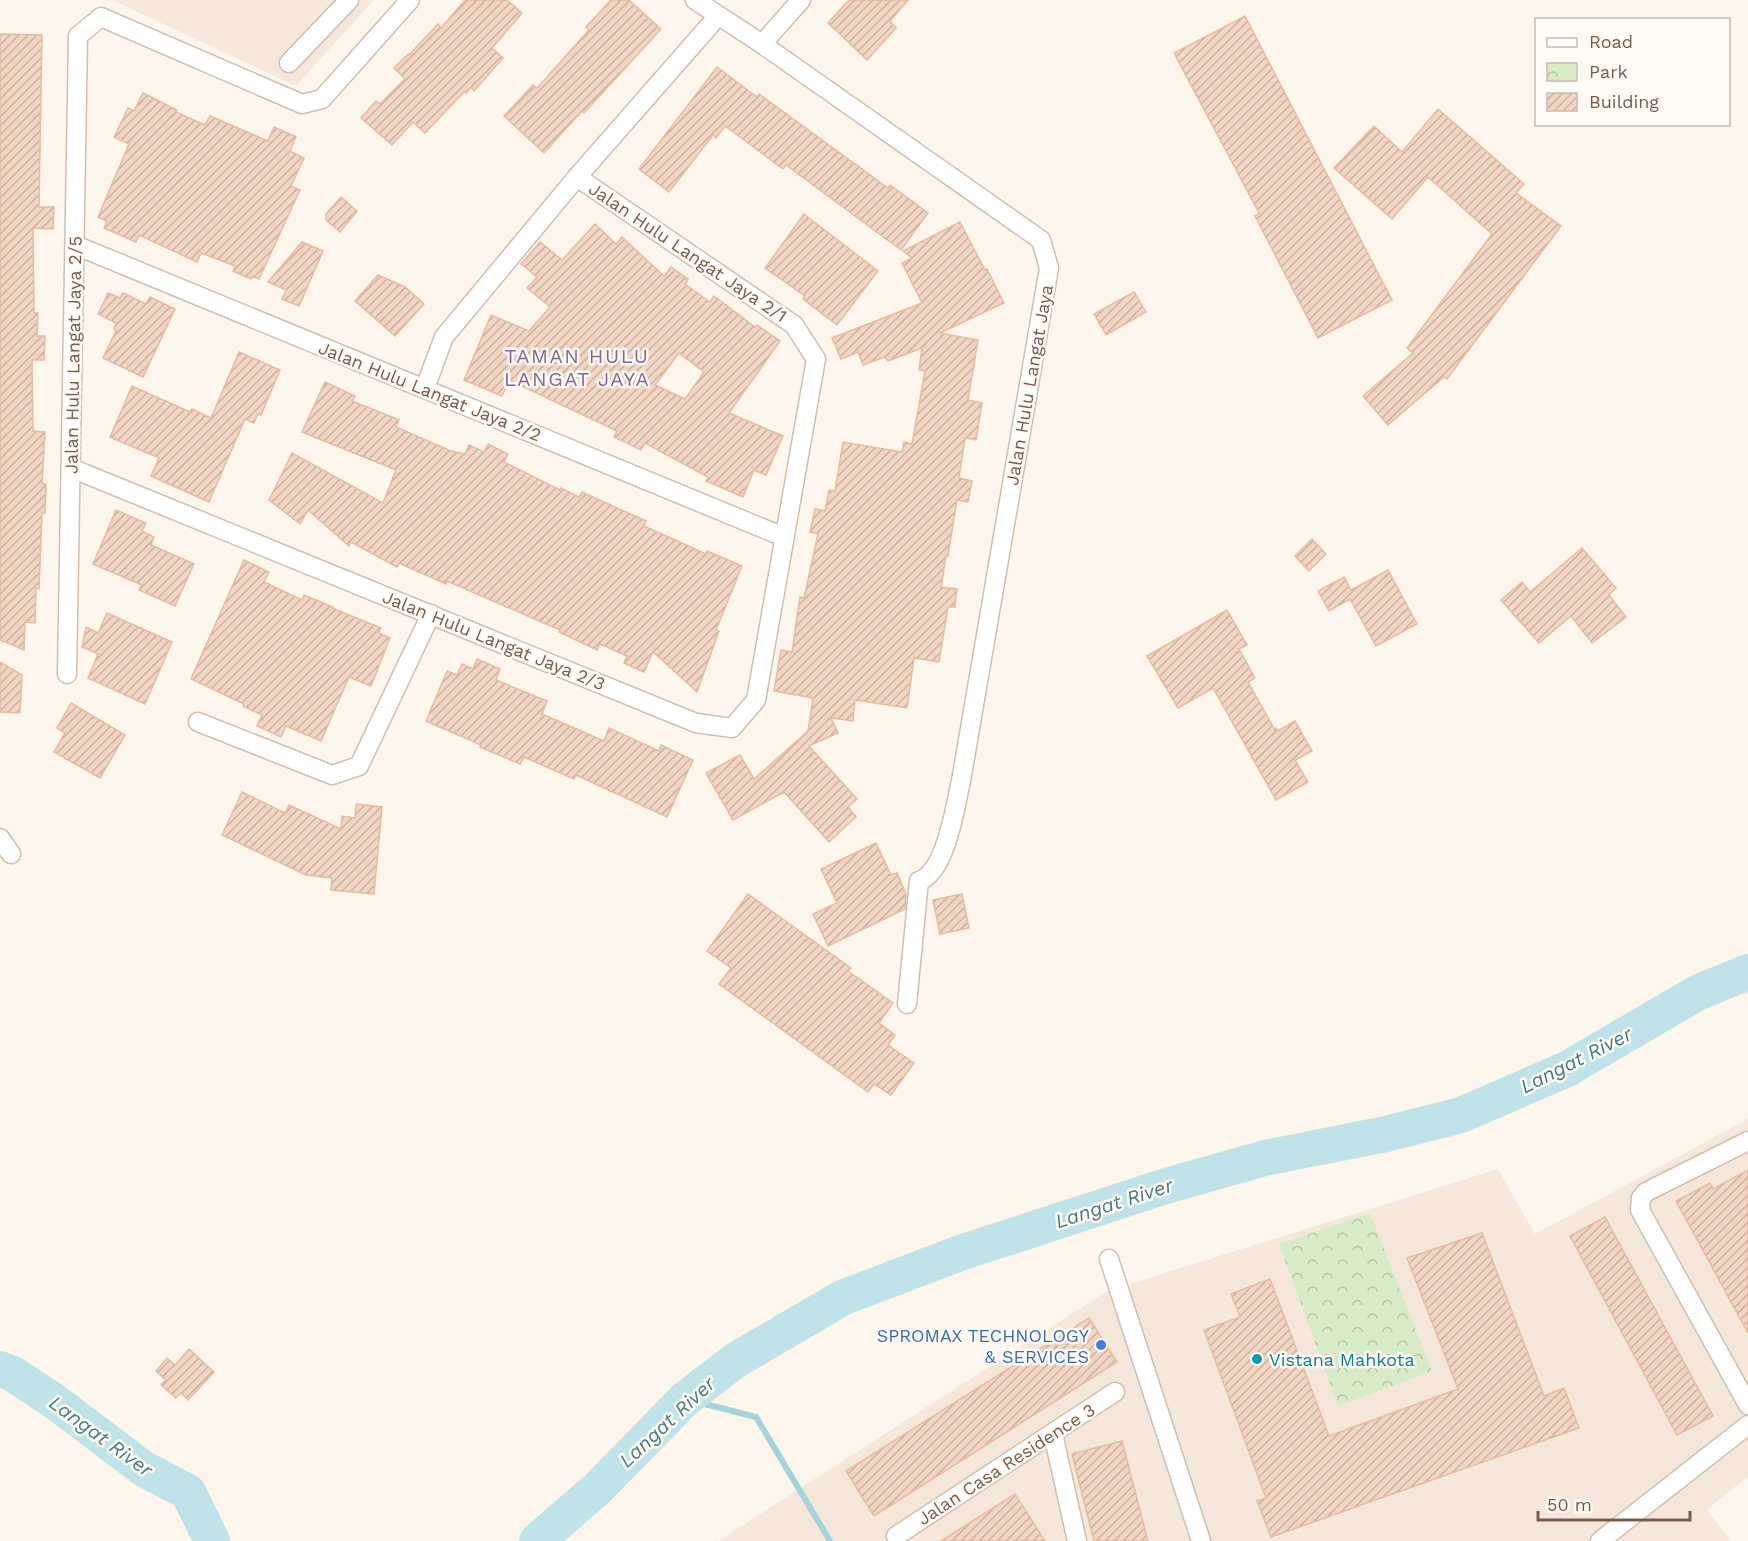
<svg xmlns="http://www.w3.org/2000/svg" width="1748" height="1541" font-family="'Work Sans',sans-serif">
  <defs>
    <pattern id="park-crowns" width="20" height="18" patternUnits="userSpaceOnUse" patternTransform="scale(1.5)"><rect width="20" height="18" fill="#d8ecc9"/><path d="M2 6a3 3 0 1 1 6 0M12 15a3 3 0 1 1 6 0" fill="none" stroke="#b4c2a5"/></pattern>
    <pattern id="building-hatch" width="6" height="6" patternUnits="userSpaceOnUse" patternTransform="scale(1.5)"><rect width="6" height="6" fill="#f3d5c3"/><path d="M-1 1l2-2M0 6l6-6M5 7l2-2" fill="none" stroke="#cab0a1"/></pattern>
  </defs>
  <rect width="100%" height="100%" fill="#fdf6ec"/>
  <g fill="#f5e8da">
    <path d="M112 0H374L296 86Z"/>
    <path d="M1748 1119V1476L1707 1510 1731 1541H718L1107 1291 1498 1169 1535 1234Z"/>
  </g>
  <path fill="url(#park-crowns)" d="M1370 1213 1432 1371 1338 1406 1279 1244Z"/>
  <g fill="none" stroke-linecap="round" stroke-linejoin="round">
    <path stroke="#a5d3da" stroke-width="6" d="M685 1399 756 1417 830 1541"/>
    <g stroke="#bfe3e8" stroke-width="36">
      <path d="M0 1369 13 1374 54 1401 144 1469 188 1492 212 1541"/>
      <path d="M537 1541 598 1488 685 1399 736 1360 842 1298 960 1253 1166 1186 1265 1158 1386 1134 1461 1115 1567 1069 1697 993 1748 972"/>
    </g>
  </g>
  <g fill="url(#building-hatch)" stroke="#e6bba3" stroke-width="1.5" fill-rule="evenodd">
    <path d="M465 0H507L522 13 492 48 503 58 474 91 471 87 466 93 464 92 425 133 413 122 392 145 361 118 376 101 380 104 405 79 394 68 408 54 409 55 438 24 441 28Z"/>
    <path d="M611 0H629L661 29 584 113 582 111 544 153 504 116 533 85 537 88 589 30 586 27Z"/>
    <path d="M849 0H908L890 21 896 28 867 60 828 23Z"/>
    <path d="M1245 16 1392 300 1318 338 1255 216 1259 213 1174 53Z"/>
    <path d="M0 34 42 35 39 207H54L53 229 33 228 34 313H38L37 336H45L44 360H32L33 431 45 432 42 484H46L45 513H42L39 589 36 588 35 623 25 622 24 650 0 640Z"/>
    <path d="M717 67 757 97 759 94 888 188 890 185 928 213 901 250 786 165 783 169 725 126 716 138 713 135 669 192 639 169Z"/>
    <path d="M143 93 177 110 176 112 205 125 210 116 268 141 274 127 296 137 290 151 304 158 291 186 300 190 259 279 253 276 251 279 233 271 235 266 201 253 197 262 139 235 136 242 104 228 107 221 98 217 129 144 114 137 128 108 134 111Z"/>
    <path d="M1438 109 1524 184 1516 193 1561 226 1447 379 1444 377 1388 425 1363 396 1413 353 1407 348 1492 234 1428 177 1392 219 1334 168 1374 126 1402 152Z"/>
    <path d="M341 197 357 211 340 232 326 220V214Z"/>
    <path d="M804 214 878 271 837 325 803 299 805 296 765 268Z"/>
    <path d="M960 222 985 270 987 269 1004 303 940 333 978 340 968 400 982 403 976 440 965 438 959 478 972 481 968 502 957 500 948 556H946L941 587 957 589 955 607H948L939 662 914 658 907 708 855 700 853 721 831 718 838 733 809 746 857 799 848 807 856 817 829 842 784 792 733 820 706 773 740 755 754 779 808 731 813 698 774 691 781 650 792 652 800 597 804 598 818 534 810 532 815 509 825 511 829 490 835 491 843 442 902 452 904 442 912 444 925 371 919 370 922 348 888 361 885 357 863 365 858 352 841 359 832 338 922 303 902 263 912 258 903 251Z"/>
    <path d="M595 224 616 244 622 237 664 276 671 267 688 279 685 284 710 302 714 296 755 327 757 325 780 341 729 413 783 436 766 475 754 470 743 497 706 481 708 477 645 443 641 450 614 437 617 431 509 380 502 396 464 380 491 315 529 331 550 307 527 288 537 277 521 264 540 242 562 260ZM679 353 704 372 685 399 655 385Z"/>
    <path d="M302 242 323 251 299 306 282 299 286 290 268 282Z"/>
    <path d="M378 275 405 287 424 304 395 336 355 301Z"/>
    <path d="M1134 292 1146 312 1106 335 1094 314Z"/>
    <path d="M108 293 120 298 123 293 146 304 150 297 175 309 143 377 103 358 116 331 114 329 116 323 98 314Z"/>
    <path d="M239 352 280 370 261 415 258 414 254 423 245 419 209 502 151 476 159 458 110 437 132 386 190 412 192 409 211 418Z"/>
    <path d="M325 382 355 396 352 401 399 420 396 427 451 451 465 454 469 445 484 452 488 444 508 454 504 462 560 490 561 488 579 497 582 492 646 521 644 526 706 554 707 551 742 566 716 630 719 631 697 692 653 652 644 672 624 663 627 656 600 644 597 650 559 632 560 630 447 581 446 584 399 563 397 567 351 542 349 546 308 510 300 524 269 500 292 453 383 503 396 470 302 432Z"/>
    <path d="M116 510 146 523 142 531 154 537 151 545 194 564 175 606 139 590 142 585 93 564Z"/>
    <path d="M1312 539 1326 554 1309 571 1295 556Z"/>
    <path d="M1582 548 1616 588 1609 595 1626 617 1592 643 1571 616 1539 643 1501 600 1522 582 1530 592Z"/>
    <path d="M244 560 269 572 264 582 302 600 304 595 333 607 332 608 381 628 379 633 390 638 371 686 349 677 321 741 286 726 281 737 257 726 262 715 243 706 244 704 191 679Z"/>
    <path d="M1388 570 1417 624 1376 646 1350 599 1329 611 1318 591 1344 577 1351 590Z"/>
    <path d="M1227 610 1247 645 1239 649 1255 678 1248 682 1275 730 1276 728 1278 731 1295 721 1312 751 1295 760 1308 782 1276 800 1213 688 1178 708 1147 656Z"/>
    <path d="M107 613 172 642 145 704 88 678 98 654 82 647 86 627 98 633Z"/>
    <path d="M477 659 500 669 496 680 547 701 542 714 604 741 609 728 659 751 661 745 693 760 667 817 576 775 574 779 524 757 520 764 480 747 481 745 426 721 447 671 457 675 462 664 473 669Z"/>
    <path d="M0 662 22 675 20 713 0 712Z"/>
    <path d="M71 703 125 735 100 778 54 752 65 733 57 728Z"/>
    <path d="M242 792 285 813 289 805 341 829 342 816 355 818 356 804 382 807 374 894 331 890 332 878 306 875 222 835Z"/>
    <path d="M876 843 891 875 897 873 906 894 905 909 828 946 813 914 837 903 821 869Z"/>
    <path d="M748 894 851 968 848 971 893 1003 879 1023 895 1035 888 1045 914 1063 891 1095 874 1084 868 1092 719 984 731 968 707 951Z"/>
    <path d="M962 894 969 928 940 934 933 900Z"/>
    <path d="M1748 1170V1333L1676 1201 1710 1183 1713 1189Z"/>
    <path d="M1605 1217 1713 1416 1677 1435 1570 1236Z"/>
    <path d="M1482 1233 1544 1396 1564 1388 1579 1428 1271 1537 1257 1501 1266 1498 1204 1330 1240 1317 1231 1294 1270 1279 1329 1436 1458 1389 1407 1258Z"/>
    <path d="M1089 1318 1117 1362 874 1516 846 1471Z"/>
    <path d="M189 1349 214 1372 188 1400 181 1393 176 1398 161 1385 166 1380 156 1371 167 1358 175 1365Z"/>
    <path d="M1122 1441 1148 1541H1094L1072 1454Z"/>
    <path d="M1015 1494 1045 1541H941L968 1524Z"/>
  </g>
  <g fill="none" stroke-linecap="round" stroke-linejoin="round">
    <g stroke="#d1beb0" stroke-width="21">
      <g id="minor">
        <path d="M695 0 762 44 1041 240 1049 268 961 781C955 807 946 872 919 881L907 1004"/>
        <path d="M762 44 801 0"/>
        <path d="M289 63 349 0"/>
        <path d="M75 245 784 537"/>
        <path d="M425 388 444 337 577 177 718 16"/>
        <path d="M71 468 696 723 732 728 756 700 816 359 794 325 577 177"/>
        <path d="M67 674 78 36 101 17 302 104 322 99 410 0"/>
        <path d="M198 722 332 775 359 766 431 614"/>
        <path d="M0 838 11 854"/>
        <path d="M1748 1141 1646 1192 1641 1198 1640 1210 1748 1405"/>
        <path d="M1109 1259 1201 1541"/>
        <path d="M1053 1434 1077 1541"/>
        <path d="M896 1536 1115 1392"/>
        <path d="M1600 1541 1748 1425"/>
      </g>
    </g>
    <use href="#minor" stroke="#fff" stroke-width="18"/>
  </g>
  <circle fill="#3f7fe0" stroke="#fffaf3" stroke-width="2" cx="1101" cy="1345" r="6"/>
  <circle fill="#0f9aa8" stroke="#fffaf3" stroke-width="2" cx="1257" cy="1359" r="6"/>
  <g text-anchor="middle" dominant-baseline="central" stroke-width="5" stroke-linejoin="round" paint-order="stroke">
    <g font-size="18" fill="#7a5c4d" stroke="#fffaf3">
      <text transform="translate(688 252) rotate(34)">Jalan Hulu Langat Jaya 2/1</text>
      <text transform="translate(73 355) rotate(-89)">Jalan Hulu Langat Jaya 2/5</text>
      <text transform="translate(1029 385) rotate(-80)">Jalan Hulu Langat Jaya</text>
      <text transform="translate(430 391) rotate(22)">Jalan Hulu Langat Jaya 2/2</text>
      <text transform="translate(494 640) rotate(22)">Jalan Hulu Langat Jaya 2/3</text>
      <text transform="translate(1006 1464) rotate(-33)">Jalan Casa Residence 3</text>
    </g>
    <g font-size="18" fill="#366cbe" stroke="#fffaf3" text-anchor="end">
      <text x="1089" y="1335">SPROMAX TECHNOLOGY<tspan x="1089" dy="21">&amp; SERVICES</tspan></text>
    </g>
    <g font-size="18" fill="#0d838f" stroke="#fffaf3" text-anchor="start">
      <text x="1269" y="1359">Vistana Mahkota</text>
    </g>
    <g font-size="20" letter-spacing="1.5" fill="#846695" stroke="#fffaf3">
      <text x="577" y="356">TAMAN HULU<tspan x="577" dy="23">LANGAT JAYA</tspan></text>
    </g>
    <g font-size="20" font-style="italic" fill="#437c86" stroke="#fffaf3">
      <text transform="translate(1576 1060) rotate(-27)">Langat River</text>
      <text transform="translate(1114 1203) rotate(-18)">Langat River</text>
      <text transform="translate(667 1422) rotate(-43)">Langat River</text>
      <text transform="translate(101 1436) rotate(36)">Langat River</text>
    </g>
  </g>
  <rect x="1535" y="18" width="195" height="108" fill="#fffaf3" stroke="#cabbb1" stroke-width="1.5"/>
  <rect x="1547" y="38" width="30" height="9" fill="#ffffff" stroke="#cabbb1" stroke-width="1.5"/>
  <text x="1589" y="48" font-size="18" fill="#7a5c4d">Road</text>
  <rect x="1547" y="63" width="30" height="18" fill="url(#park-crowns)" stroke="#cabbb1" stroke-width="1.5"/>
  <text x="1589" y="78" font-size="18" fill="#7a5c4d">Park</text>
  <rect x="1547" y="93" width="30" height="18" fill="url(#building-hatch)" stroke="#cabbb1" stroke-width="1.5"/>
  <text x="1589" y="108" font-size="18" fill="#7a5c4d">Building</text>
  <path d="M1538 1511v9h152v-9" fill="none" stroke="#7a5c4d" stroke-width="3"/>
  <text x="1547" y="1511" font-size="18" fill="#7a5c4d" stroke="#fffaf3" stroke-width="4.5" paint-order="stroke">50 m</text>
</svg>
